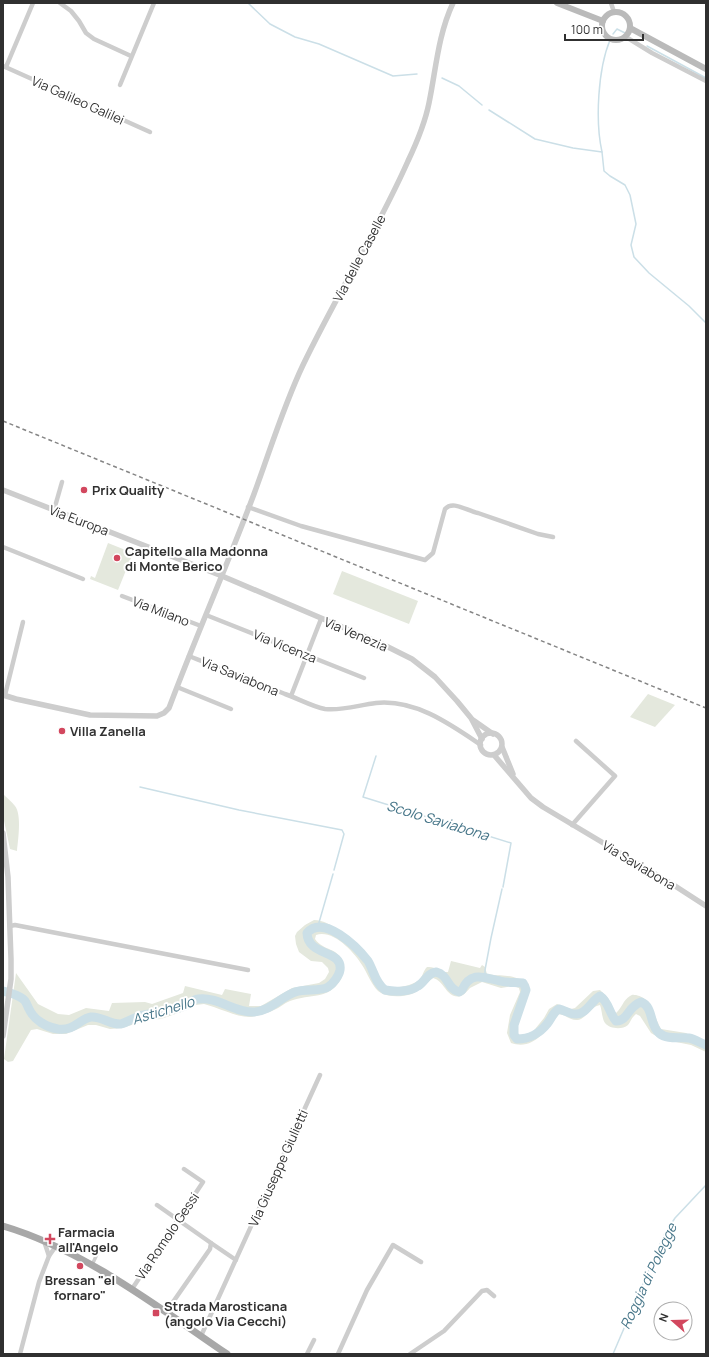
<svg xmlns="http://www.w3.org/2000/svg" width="709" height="1357" font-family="Manrope,sans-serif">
  <rect width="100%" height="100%" fill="#fff"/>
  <g fill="#e4e8dd">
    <path d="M108 543 133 553 118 590 90 579 91 576 95 578Z"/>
    <path d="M342 571 418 601 409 624 333 594Z"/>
    <path d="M648 694 675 705 655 727 630 717Z"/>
    <path d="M3 794C7 798 12 802 15 806 22 815 18 840 17 851L10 849 3 816Z"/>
    <path d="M314 920C333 921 348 938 361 951 365 954 369 958 372 962 376 968 375 976 379 982 386 991 411 987 419 980 423 976 423 971 427 967 436 966 440 973 448 972L451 961 480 968 482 965 485 967 487 974C506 977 511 973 529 984L514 1029 515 1034 519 1038 524 1037 531 1034 544 1018 549 1009 557 1004 571 1009 575 1008 593 991 600 990 608 998 614 1011 616 1013C622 1008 623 1000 630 996 633 994 633 995 636 995 652 998 654 1017 661 1029L686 1033 694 1038 706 1041V1052L691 1045 661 1039 651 1033 640 1016 636 1014C632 1017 631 1021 628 1025 622 1030 610 1029 605 1023 602 1019 602 1010 600 1005 591 1006 587 1018 578 1020 571 1021 566 1015 559 1014 547 1029 534 1051 511 1043L507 1033 510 1015 520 992 519 988 513 986 501 988 482 982C478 984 474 986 470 988 467 991 464 995 461 996 447 1000 445 981 433 978 425 984 419 993 408 995 400 997 388 997 381 993 373 989 367 972 362 965 354 952 333 929 316 935L315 939C324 952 338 946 343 964 344 969 343 975 341 979 328 1001 311 993 290 1001 284 1003 280 1008 274 1010 268 1013 258 1016 251 1017 238 1018 217 1007 204 1004L196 1005 184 1011 161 1019 148 1020 122 1028 110 1029 96 1025H88L66 1034H53L37 1029 31 1030 13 1061 8 1062 4 1059 16 973 38 1004 58 1014 69 1015 86 1008 109 1011 112 1003 145 1002 152 1004 183 993 185 986 222 995 225 989 251 994 249 1006H261L292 988 319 983 325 979 329 972 328 968 322 962 311 961 299 952 296 944 295 936 297 932 305 925Z"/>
  </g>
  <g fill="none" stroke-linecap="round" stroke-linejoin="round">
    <g stroke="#cbdfe7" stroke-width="1.5">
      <path d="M248 3 270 24 295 37 319 44 393 76 417 74"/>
      <path d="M613 34 617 29 629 35"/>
      <path d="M647 46 706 78"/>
      <path d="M442 78 459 86 482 105"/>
      <path d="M489 110 535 139 573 148 602 152C595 121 598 69 610 40"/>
      <path d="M602 152 604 171 610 176 625 185 630 195 636 224 631 245 634 257 649 273 689 306 706 323"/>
      <path d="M376 756 363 797 511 843 503 887"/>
      <path d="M140 787 239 810 342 830 344 834 334 870"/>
      <path d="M318 926 333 874"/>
      <path d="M485 977V970L491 938 502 889"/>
      <path d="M613 1354 664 1235 675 1218 706 1185"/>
    </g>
    <path stroke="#cbdfe7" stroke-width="9" d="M3 991C9 993 17 994 23 999 26 1001 27 1005 29 1009 34 1020 46 1027 58 1029 75 1031 79 1019 91 1017 101 1016 111 1025 121 1024 128 1022 136 1016 144 1015 158 1012 171 1011 185 1006 189 1004 194 999 198 999 217 996 235 1013 254 1012 270 1011 281 997 295 992 305 988 320 992 328 987 333 984 339 976 340 970 343 949 308 957 307 933 324 914 357 947 368 961 374 971 375 983 385 990 395 992 410 992 418 986 425 982 427 973 436 972 449 975 447 989 459 992L462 990C471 970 485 978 500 981 508 983 515 982 523 983L525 987 526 990 514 1025V1035L517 1039C529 1039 540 1033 547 1024 552 1018 553 1012 559 1009 564 1010 570 1014 575 1014 586 1015 591 1001 600 996 609 1002 609 1013 616 1021 629 1020 627 1007 641 1002 654 1007 649 1025 659 1033 667 1040 679 1037 689 1038 694 1039 701 1043 706 1045"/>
    <path stroke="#cdcdcd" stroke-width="3.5" d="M92 1265 98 1252"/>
    <g stroke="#cdcdcd" stroke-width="4.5">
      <path d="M60 3 71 11 79 21 86 33 94 39 131 56"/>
      <path d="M611 3 614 12"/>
      <path d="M626 37 652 53 706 81"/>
      <path d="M3 66 150 132"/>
      <path d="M6 67 33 3"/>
      <path d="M120 85 154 3"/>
      <path d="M248 507 301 526 425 560 433 553 445 509C453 500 467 511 478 513L538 534 553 537"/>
      <path d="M54 510 62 482"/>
      <path d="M3 547 83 579"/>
      <path d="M122 596 201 626"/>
      <path d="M206 615 364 678"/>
      <path d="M189 656C221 669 253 681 285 694 297 698 313 707 325 709 342 711 359 705 376 703 415 699 450 724 481 745"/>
      <path d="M177 687 231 709"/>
      <path d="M5 695 23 622"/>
      <path d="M291 696 321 619"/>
      <path d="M572 825 615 776 576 741"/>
      <path d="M10 926 15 925 248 970"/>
      <path d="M157 1205 211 1243 210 1249 166 1312"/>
      <path d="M44 1241 49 1256"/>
      <path d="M211 1243 236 1260"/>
      <path d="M132 1289 203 1182 184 1169"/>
      <path d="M201 1336 320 1075"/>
      <path d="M20 1354 39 1282 49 1256 56 1246"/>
      <path d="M307 1354 314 1340"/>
      <path d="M338 1354 367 1290 393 1245 421 1262"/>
      <path d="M410 1354 444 1331 482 1291 487 1290 494 1296"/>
    </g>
    <g stroke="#cdcdcd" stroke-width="5.5">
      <path d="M3 490 222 576 382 644 412 659 435 677 457 701 471 718 482 739"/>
      <path d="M3 695 16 699 90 715 157 716 164 713 169 708C196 636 227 566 254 494 270 451 283 407 303 365 336 296 377 231 408 161 417 142 425 123 429 103 436 69 438 35 453 3"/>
      <path d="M473 720 493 734"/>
      <circle cx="491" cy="744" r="11"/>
      <path d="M502 747 513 774"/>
      <path d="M494 755 531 798 543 807 672 884 706 906"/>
      <path d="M3 833 8 877 11 959V979L3 1036"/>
    </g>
    <g stroke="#bababa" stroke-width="6">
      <path d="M557 3 603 21"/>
      <circle cx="616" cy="26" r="14"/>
      <path d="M630 28 706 69"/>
    </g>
    <path stroke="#a8a8a8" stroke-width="7" d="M3 1226C84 1250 158 1307 227 1354"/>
    <path stroke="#858585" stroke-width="1.5" stroke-dasharray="4 3" stroke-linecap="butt" d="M3 421 706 708"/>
  </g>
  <g fill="#d2475e" stroke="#fff" stroke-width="1.5">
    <circle cx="84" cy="490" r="4"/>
    <circle cx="117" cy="558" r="4"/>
    <circle cx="62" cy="731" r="4"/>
    <path d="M48 1233h4v4h4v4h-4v4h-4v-4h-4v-4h4z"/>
    <circle cx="80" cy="1266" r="4"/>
    <rect x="152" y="1309" width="8" height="8" rx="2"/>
  </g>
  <g text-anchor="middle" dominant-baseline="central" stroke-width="4" stroke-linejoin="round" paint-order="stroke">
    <g font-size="13" fill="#303030" stroke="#fff">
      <text transform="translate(78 100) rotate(24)">Via Galileo Galilei</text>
      <text transform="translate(359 258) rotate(-62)">Via delle Caselle</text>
      <text transform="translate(79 520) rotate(21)">Via Europa</text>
      <text transform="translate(161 611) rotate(21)">Via Milano</text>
      <text transform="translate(356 634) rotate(23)">Via Venezia</text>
      <text transform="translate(285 646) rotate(22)">Via Vicenza</text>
      <text transform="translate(240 676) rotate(22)">Via Saviabona</text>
      <text transform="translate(639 865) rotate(31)">Via Saviabona</text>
      <text transform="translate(278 1168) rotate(-66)">Via Giuseppe Giulietti</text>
      <text transform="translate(167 1236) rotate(-56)">Via Romolo Gessi</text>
    </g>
    <g font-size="13" font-weight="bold" fill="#303030" stroke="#fff" text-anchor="start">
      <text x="92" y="490">Prix Quality</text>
      <text x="125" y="551">Capitello alla Madonna<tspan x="125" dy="15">di Monte Berico</tspan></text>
      <text x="70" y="731">Villa Zanella</text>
      <text x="58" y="1232">Farmacia<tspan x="58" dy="15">all'Angelo</tspan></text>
      <text x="80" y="1280" text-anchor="middle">Bressan "el<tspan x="80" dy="15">fornaro"</tspan></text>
      <text x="164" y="1306">Strada Marosticana<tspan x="164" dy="15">(angolo Via Cecchi)</tspan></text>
    </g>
    <g font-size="14" font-style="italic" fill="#477689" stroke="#fff">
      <text transform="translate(438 820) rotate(17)">Scolo Saviabona</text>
      <text transform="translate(163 1010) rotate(-17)">Astichello</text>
      <text transform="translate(648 1276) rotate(-65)">Roggia di Polegge</text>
    </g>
  </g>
  <rect width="709" height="1357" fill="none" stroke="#303030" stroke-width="8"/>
  <g transform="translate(673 1321) rotate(290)"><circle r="19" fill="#ffffff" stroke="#acacac"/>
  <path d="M0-3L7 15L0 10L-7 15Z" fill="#d2475e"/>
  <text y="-6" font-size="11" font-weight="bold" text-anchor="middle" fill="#303030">N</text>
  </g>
  <path d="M565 34v6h78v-6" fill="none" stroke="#303030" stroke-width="2"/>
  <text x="571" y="34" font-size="12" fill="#303030" stroke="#ffffff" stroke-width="3" paint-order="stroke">100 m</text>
</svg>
